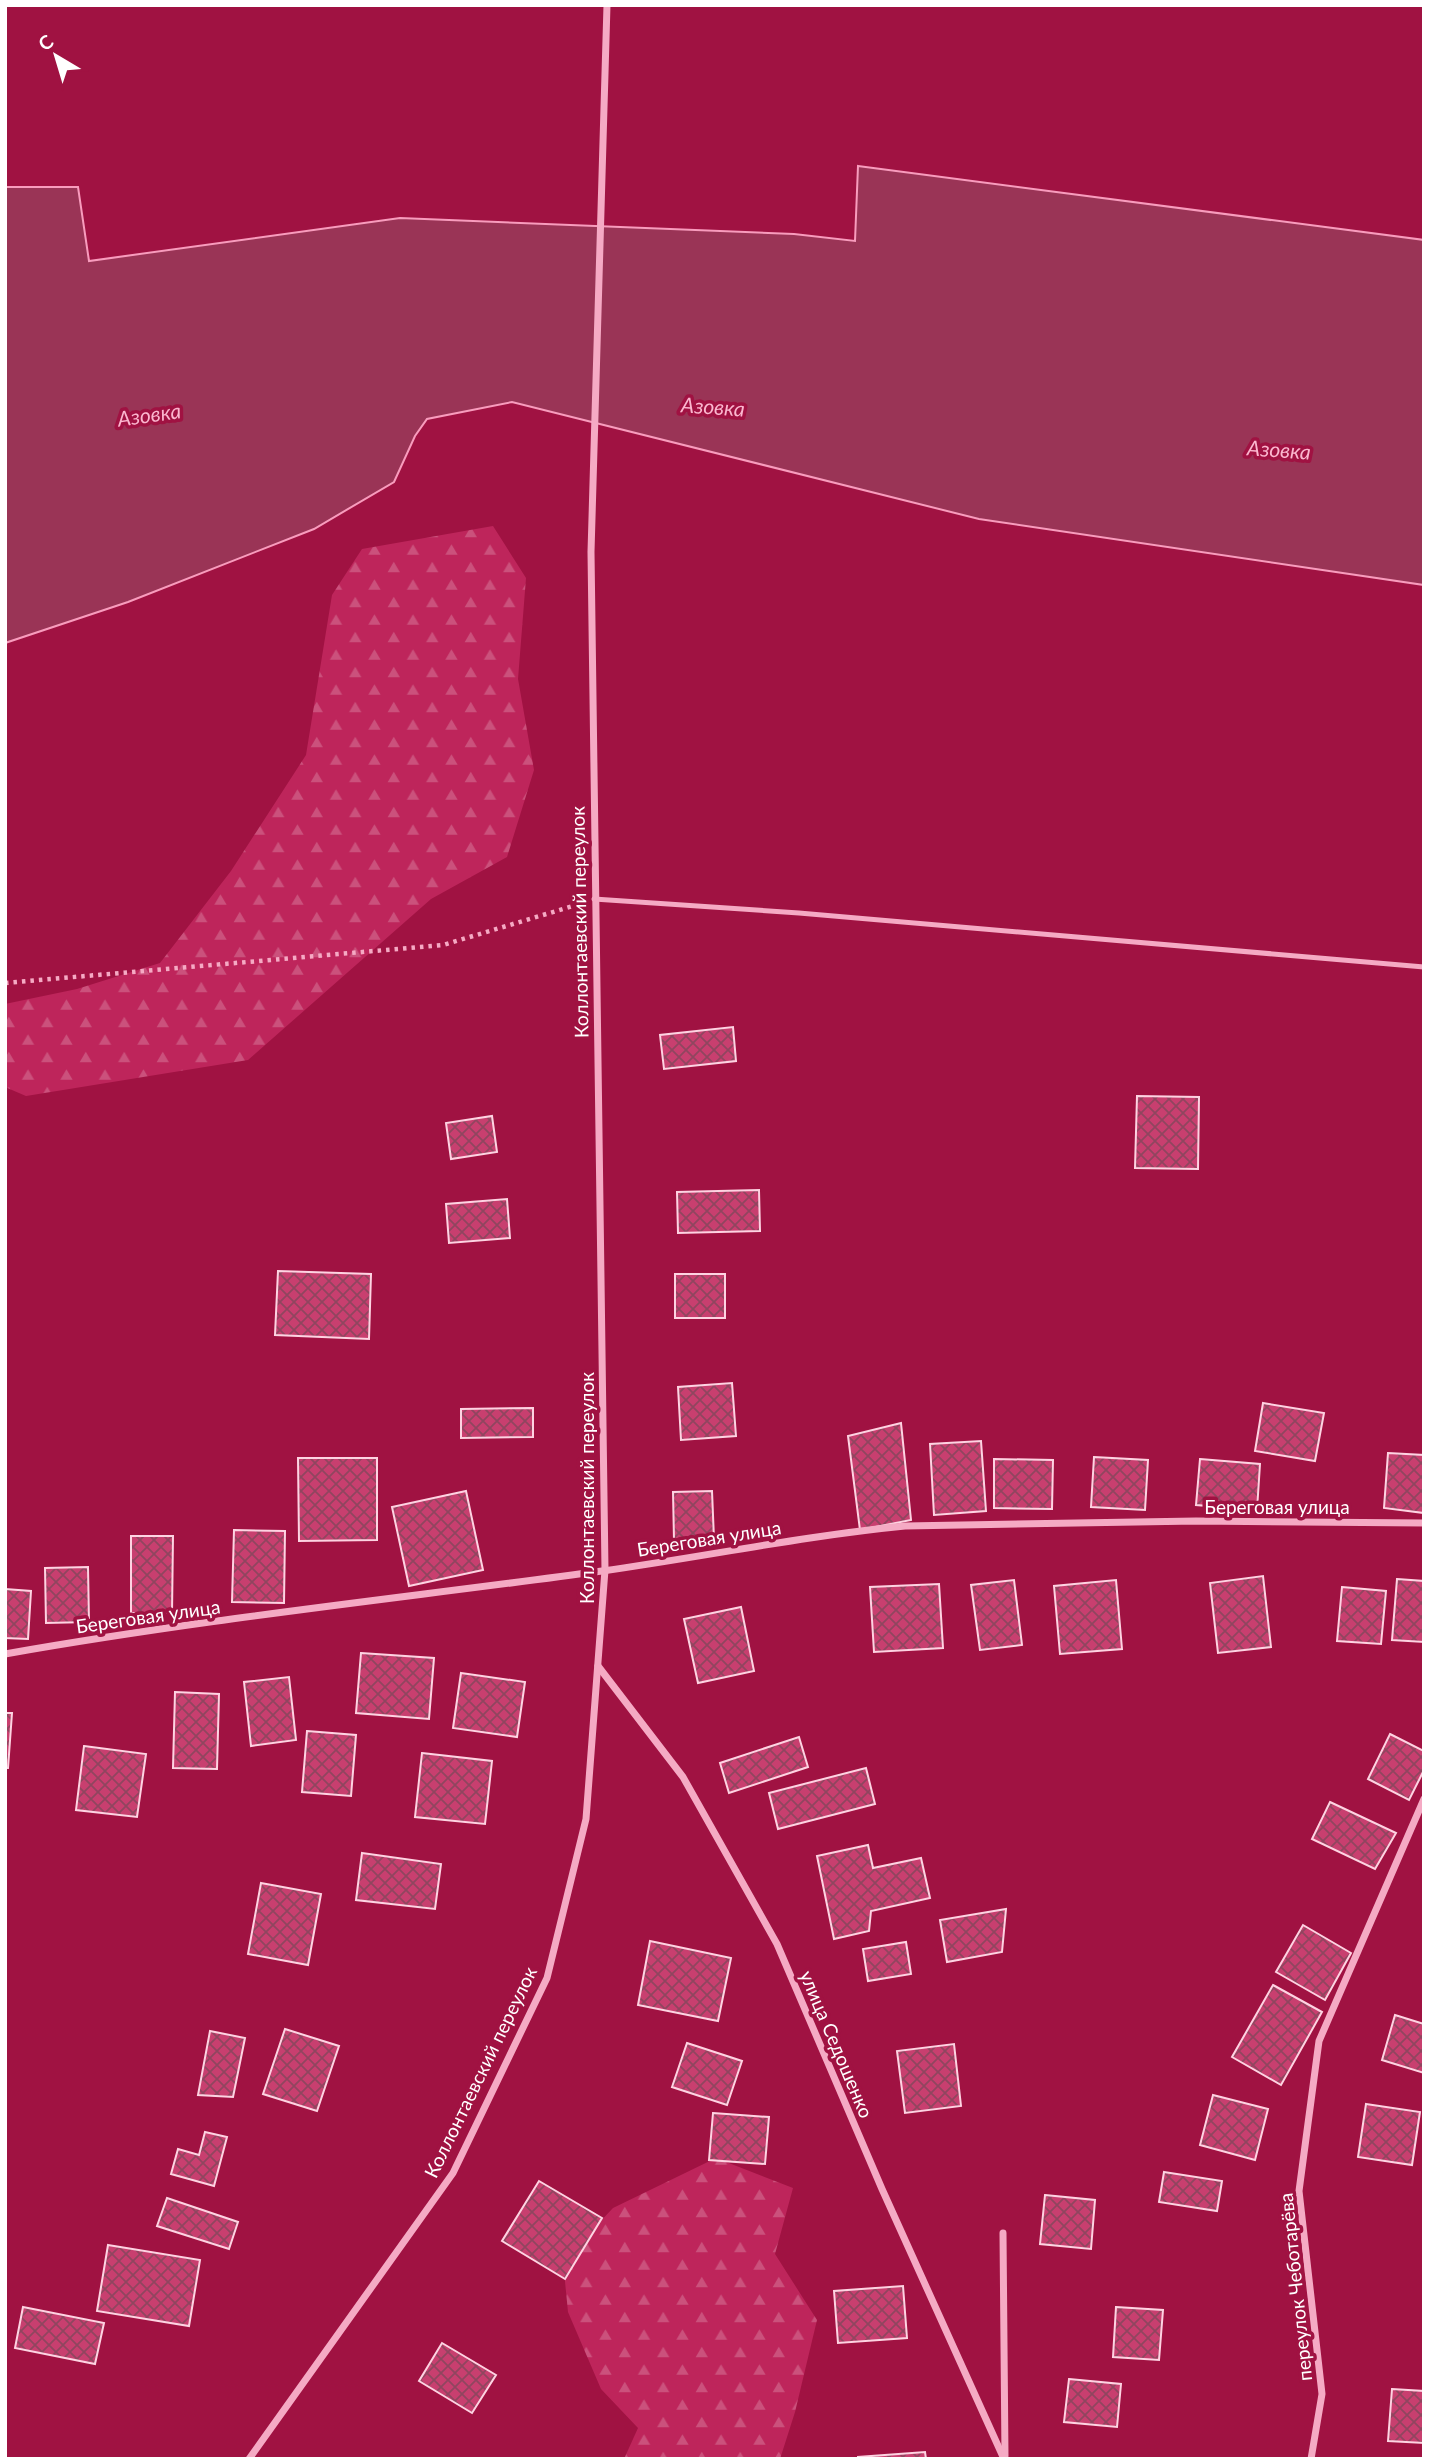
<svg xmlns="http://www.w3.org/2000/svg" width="1429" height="2464" font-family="Lato,sans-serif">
  <defs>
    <pattern id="forest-firs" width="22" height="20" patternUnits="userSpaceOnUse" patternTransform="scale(1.75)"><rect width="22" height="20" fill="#be255b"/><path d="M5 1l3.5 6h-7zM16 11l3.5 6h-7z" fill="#cb517c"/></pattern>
    <pattern id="building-cross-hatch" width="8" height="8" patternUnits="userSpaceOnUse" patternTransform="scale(1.75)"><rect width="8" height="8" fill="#c83f6f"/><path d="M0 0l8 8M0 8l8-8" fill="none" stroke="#90455f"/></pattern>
  </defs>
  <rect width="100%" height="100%" fill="#a01242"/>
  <g fill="url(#forest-firs)">
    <path d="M493 526 526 578 518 679 534 770 507 857 431 899 248 1060 26 1096 5 1087V1004L77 989 160 963 231 871 306 755 332 595 362 549Z"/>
    <path d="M716 2158 793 2188 775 2254 817 2320 795 2412 780 2459H624L638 2428 601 2389 568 2312 563 2261 613 2208Z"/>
  </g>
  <path fill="#9a3456" stroke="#f89cbd" stroke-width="2" d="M858 166 1424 240V585L979 519 512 402 427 419 415 436 394 482 314 529 128 602 5 643V187H78L89 261 400 218 794 234 855 241Z"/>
  <g fill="url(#building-cross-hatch)" stroke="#fed3e2" stroke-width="2">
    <path d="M733 1027 736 1061 664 1069 660 1035Z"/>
    <path d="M1137 1096 1199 1097 1198 1169 1135 1168Z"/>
    <path d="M492 1116 497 1152 451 1159 446 1123Z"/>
    <path d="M759 1190 760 1231 678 1233 677 1192Z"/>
    <path d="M507 1199 510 1238 449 1243 446 1204Z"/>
    <path d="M278 1271 371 1274 369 1339 275 1335Z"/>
    <rect x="675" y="1274" width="50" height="44"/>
    <path d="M732 1383 736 1436 681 1440 678 1387Z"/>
    <path d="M1263 1403 1324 1413 1315 1461 1255 1451Z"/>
    <path d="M533 1408V1437L461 1438V1409Z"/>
    <path d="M901 1423 911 1520 860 1530 848 1436Z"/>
    <path d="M981 1441 986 1511 934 1515 930 1444Z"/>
    <path d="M1388 1453 1424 1455V1513L1384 1508Z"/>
    <path d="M1094 1457 1148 1460 1145 1510 1091 1507Z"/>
    <path d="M298 1458H377V1540L299 1541Z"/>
    <path d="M994 1459 1053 1460 1052 1509 994 1508Z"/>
    <path d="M1200 1459 1260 1464 1257 1510 1196 1505Z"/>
    <path d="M466 1491 483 1570 409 1586 392 1507Z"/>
    <path d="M712 1491 714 1539 674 1540 673 1492Z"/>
    <path d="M234 1530 285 1531 284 1603 232 1602Z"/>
    <path d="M131 1536H173L172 1613H131Z"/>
    <path d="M88 1567 89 1622 46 1623 45 1568Z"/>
    <path d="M1263 1576 1271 1647 1218 1653 1210 1583Z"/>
    <path d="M1397 1579 1424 1581V1642L1392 1640Z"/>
    <path d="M1014 1580 1022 1645 980 1650 971 1585Z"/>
    <path d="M1116 1580 1122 1649 1060 1654 1054 1586Z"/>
    <path d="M939 1584 943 1648 874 1652 870 1587Z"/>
    <path d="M1342 1587 1386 1591 1381 1644 1337 1641Z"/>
    <path d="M5 1589 31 1591 28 1639 5 1638Z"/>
    <path d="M741 1607 754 1671 698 1683 684 1619Z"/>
    <path d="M361 1653 434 1658 429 1719 356 1713Z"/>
    <path d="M461 1673 525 1682 517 1737 453 1728Z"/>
    <path d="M289 1677 296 1740 251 1746 244 1682Z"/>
    <path d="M175 1692 219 1694 217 1769 173 1768Z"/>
    <path d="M5 1713H12L8 1768H5Z"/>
    <path d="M307 1731 356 1735 351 1796 302 1792Z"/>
    <path d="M1390 1734 1424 1751V1770L1409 1800 1368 1779Z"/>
    <path d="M799 1737 808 1767 729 1793 720 1763Z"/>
    <path d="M84 1746 146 1754 137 1817 76 1810Z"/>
    <path d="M422 1753 492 1761 485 1824 415 1817Z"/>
    <path d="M866 1768 875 1804 778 1829 769 1793Z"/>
    <path d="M1330 1802 1396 1833 1375 1869 1312 1839Z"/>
    <path d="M868 1845 873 1868 921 1858 930 1898 871 1911 869 1931 834 1939 817 1856Z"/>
    <path d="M362 1853 441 1864 435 1909 356 1900Z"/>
    <path d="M261 1883 321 1894 308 1965 248 1954Z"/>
    <path d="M1006 1909 1002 1952 947 1962 940 1920Z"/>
    <path d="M1303 1925 1351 1953 1325 2000 1276 1972Z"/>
    <path d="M650 1941 731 1958 718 2021 638 2005Z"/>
    <path d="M906 1942 911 1974 868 1981 863 1949Z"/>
    <path d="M1273 1985 1322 2012 1281 2085 1232 2057Z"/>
    <path d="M1395 2015 1424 2024V2073L1382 2060Z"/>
    <path d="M285 2029 339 2046 317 2111 263 2094Z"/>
    <path d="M210 2031 245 2038 233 2097 198 2095Z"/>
    <path d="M687 2043 742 2061 727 2105 672 2087Z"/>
    <path d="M954 2044 961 2106 905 2113 897 2051Z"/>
    <path d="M1213 2095 1268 2109 1255 2160 1200 2145Z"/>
    <path d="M1366 2104 1420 2112 1412 2165 1358 2157Z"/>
    <path d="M713 2113 769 2117 765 2164 709 2160Z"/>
    <path d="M205 2132 227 2137 214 2186 171 2174 178 2149 199 2155Z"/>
    <path d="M1164 2172 1222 2181 1217 2211 1159 2202Z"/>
    <path d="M539 2181 602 2218 565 2279 502 2241Z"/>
    <path d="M1045 2195 1095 2200 1091 2249 1040 2244Z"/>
    <path d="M167 2198 238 2222 229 2249 157 2226Z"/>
    <path d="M108 2245 200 2260 189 2326 97 2311Z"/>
    <path d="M903 2286 907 2338 838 2343 834 2291Z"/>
    <path d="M23 2307 104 2323 95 2364 15 2348Z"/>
    <path d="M1116 2307 1163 2310 1159 2360 1113 2357Z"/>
    <path d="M442 2343 496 2375 472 2413 419 2381Z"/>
    <path d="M1069 2379 1121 2384 1117 2427 1064 2422Z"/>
    <path d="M1392 2389 1424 2391V2443L1388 2441Z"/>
    <path d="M925 2452 926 2459H858V2457Z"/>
  </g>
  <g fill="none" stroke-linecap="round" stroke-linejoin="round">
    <path stroke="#f5aac4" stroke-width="4.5" stroke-dasharray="3.5 5" stroke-linecap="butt" d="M5 983 443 945 573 906"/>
    <path stroke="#f5aac4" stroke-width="5" d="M594 899 799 913 1424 967"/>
    <g stroke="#f5aac4" stroke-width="7">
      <path d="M5 1654C203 1619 403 1598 602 1571 703 1557 803 1536 905 1526L1196 1521 1424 1523"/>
      <path d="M598 1666 683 1777 777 1944 882 2189 1004 2459"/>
      <path d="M1003 2233 1005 2456"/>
      <path d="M249 2459 453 2173 547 1978 586 1819 605 1570 591 552 607 5"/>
      <path d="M1311 2459 1322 2394 1299 2191 1319 2041 1424 1799"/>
    </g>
  </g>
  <g text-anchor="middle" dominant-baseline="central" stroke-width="7" stroke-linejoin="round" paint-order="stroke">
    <g font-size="19" fill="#fff" stroke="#a01242">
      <text transform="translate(579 922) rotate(-91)">Коллонтаевский переулок</text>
      <text transform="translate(586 1488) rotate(-90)">Коллонтаевский переулок</text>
      <text x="1277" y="1506">Береговая улица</text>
      <text transform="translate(709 1538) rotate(-9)">Береговая улица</text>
      <text transform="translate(148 1616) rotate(-8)">Береговая улица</text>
      <text transform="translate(837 2044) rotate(67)">улица Седошенко</text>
      <text transform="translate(480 2072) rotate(-64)">Коллонтаевский переулок</text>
      <text transform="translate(1295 2287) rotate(-96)">переулок Чеботарёва</text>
    </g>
    <g font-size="21" font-style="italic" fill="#fbb7cf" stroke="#a01242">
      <text transform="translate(713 406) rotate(4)">Азовка</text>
      <text transform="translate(149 414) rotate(-8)">Азовка</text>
      <text transform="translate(1279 449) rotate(4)">Азовка</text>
    </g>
  </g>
  <rect width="1429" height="2464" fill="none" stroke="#ffffff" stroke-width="14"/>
  <g transform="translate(56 56) rotate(322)" stroke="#a01242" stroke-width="5" paint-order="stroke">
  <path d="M0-5L12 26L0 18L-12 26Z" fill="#ffffff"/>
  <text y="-10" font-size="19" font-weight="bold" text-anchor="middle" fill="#ffffff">С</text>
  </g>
</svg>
